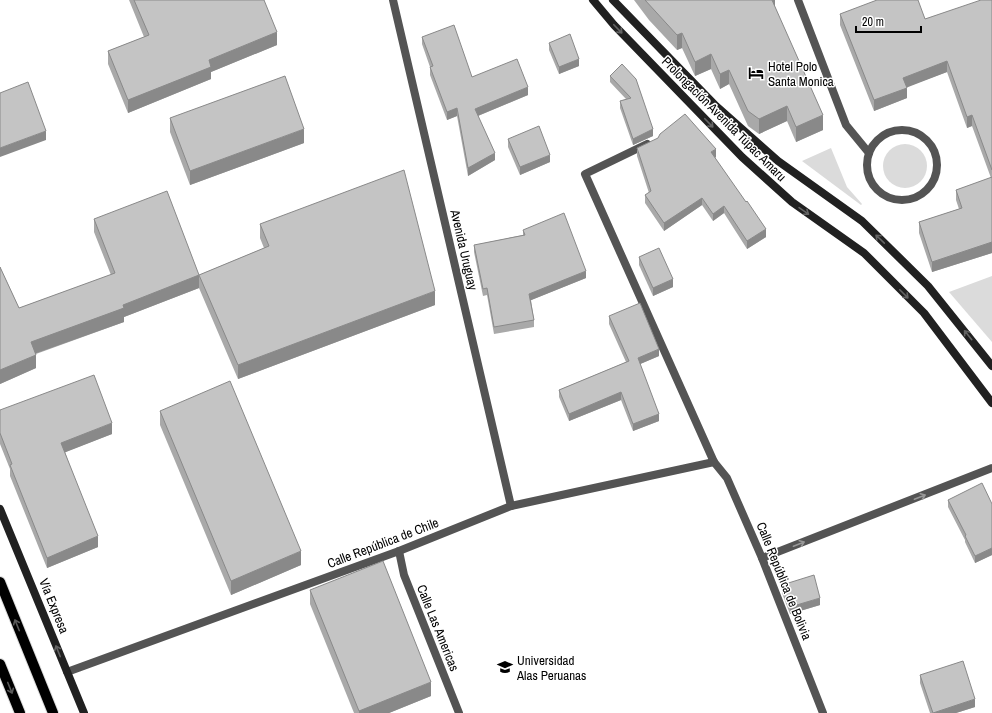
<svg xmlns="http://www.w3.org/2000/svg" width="992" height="713" font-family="'Archivo Narrow',sans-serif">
  <rect width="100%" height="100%" fill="#fff"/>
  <g fill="#dbdbdb">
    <circle cx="905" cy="166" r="22"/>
    <path d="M831 148 847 187 862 204 861 205 802 161Z"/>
    <path d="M992 276V342L949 292Z"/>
  </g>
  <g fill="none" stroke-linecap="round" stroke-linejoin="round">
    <g stroke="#dbdbdb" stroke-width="12">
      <g id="primary">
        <path d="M0 582 53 713"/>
        <path d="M0 664 20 713"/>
      </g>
    </g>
    <g stroke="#545454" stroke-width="8">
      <path d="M393 0 511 506"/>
      <path d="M798 0 846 125 869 153"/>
      <circle cx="902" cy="165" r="35"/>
      <path d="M647 144 585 174 714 462 727 478 762 558 823 713"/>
      <path d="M399 551 404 575 459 713"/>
      <path d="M762 558 992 468"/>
      <path d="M67 672 399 551 511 506 714 462"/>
    </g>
    <g stroke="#212121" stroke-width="8">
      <path d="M593 0 614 25 742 157 792 202 864 253 924 313 992 403"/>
      <path d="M613 0 716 106 778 161 862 221 928 286 992 366"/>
      <path d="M0 509 84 713"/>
    </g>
    <use href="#primary" stroke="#000" stroke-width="10"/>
  </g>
  <g fill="#a9a9a9">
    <path d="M129 0H264L277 45 211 72V79L128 113 108 64V51L144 37Z"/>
    <path d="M634 0H775V7L823 130 796 142 787 121 759 134 748 126 729 84 720 89 711 69 695 76 682 48 677 50 649 20Z"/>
    <path d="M992 0V253L932 272 919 233V222L959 209 956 200V190L991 178 972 126 967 128 947 72 906 87 907 98 874 111 840 25V14L925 19Z"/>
    <path d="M422 37 472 77 528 95 478 116 495 160 468 176 457 116 447 120 430 75V67L422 44Z"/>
    <path d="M549 43 579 66 559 74 549 50Z"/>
    <path d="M622 64 653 136 633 145 620 108V101L626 99 610 82V76Z"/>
    <path d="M170 118 304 143 190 185 170 132Z"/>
    <path d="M508 139 550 162 520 175 508 147Z"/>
    <path d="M637 148 716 157 715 158 766 237 747 249 724 213 713 221 702 205 664 231 645 203V195L649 193 637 156Z"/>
    <path d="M94 219 199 275 264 248 260 238V224L435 305 238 379 199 288 124 317V322L36 354V368L0 384V267L19 308 111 275 94 232Z"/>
    <path d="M523 230 586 278 531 300 534 320V327L494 334 487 295 483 296 474 252V245L523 235Z"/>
    <path d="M639 257 673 287 653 296 639 265Z"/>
    <path d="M609 316 659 356 640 364 659 421 633 431 621 400 569 421 559 397V390L626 362 609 324Z"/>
    <path d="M0 410 112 434 65 452 98 547 47 568 10 476V469L0 444Z"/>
    <path d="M160 411 301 565 231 595 160 425Z"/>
    <path d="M948 500 992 504V555L975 563 965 542V540L948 507Z"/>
    <path d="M782 585 820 605 790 614 782 593Z"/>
    <path d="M310 590 431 696 389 713H354L310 604Z"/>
    <path d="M920 675 975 707 956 713H930L920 683Z"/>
  </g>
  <g fill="#898989">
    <path d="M769 0H775V6L769 9Z"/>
    <path d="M277 32V45L211 72V79L128 113V100L209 60Z"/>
    <path d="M682 33V48L677 50V35Z"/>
    <path d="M711 54V69L695 76V62Z"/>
    <path d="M579 59V66L559 74V67Z"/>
    <path d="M947 61V72L903 89V78Z"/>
    <path d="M729 70V84L720 89V74Z"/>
    <path d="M528 87V95L475 117V109Z"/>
    <path d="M907 88V98L874 111V100Z"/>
    <path d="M787 106V121L759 134V119Z"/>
    <path d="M457 108V116L447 120V112Z"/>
    <path d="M823 115V130L796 142V127Z"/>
    <path d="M972 115V126L967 128V117Z"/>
    <path d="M304 129V143L190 185V171Z"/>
    <path d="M653 129V136L633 145V139Z"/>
    <path d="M46 131V140L0 157V148Z"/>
    <path d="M716 149V157L711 160V152Z"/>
    <path d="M495 153V160L468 176V168Z"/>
    <path d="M550 155V162L520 175V167Z"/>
    <path d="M702 198V205L664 231V223Z"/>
    <path d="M724 206V213L713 221V214Z"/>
    <path d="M766 229V237L747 249V241Z"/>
    <path d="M992 242V253L932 272V262Z"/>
    <path d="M586 271V278L529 301V294Z"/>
    <path d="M199 275V288L124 317V322L31 355V342L123 305Z"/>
    <path d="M673 279V287L653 296V288Z"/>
    <path d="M435 291V305L238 379V365Z"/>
    <path d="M659 349V356L638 365V358Z"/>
    <path d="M36 355V368L0 384V370Z"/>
    <path d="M621 392V400L569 421V414Z"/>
    <path d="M659 414V421L633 431V424Z"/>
    <path d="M112 423V434L61 454V443Z"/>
    <path d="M98 536V547L47 568V558Z"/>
    <path d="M992 548V555L975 563V556Z"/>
    <path d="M301 551V565L231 595V581Z"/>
    <path d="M820 598V605L790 614V607Z"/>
    <path d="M431 682V696L389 713H359V711Z"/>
    <path d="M975 699V707L956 713H933Z"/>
  </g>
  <g fill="#c4c4c4" stroke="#898989">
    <path d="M134 0H264L277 32 209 60 211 67 128 100 108 51 149 35Z"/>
    <path d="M645 0H772L823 115 796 127 787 106 759 119 748 111 729 70 720 74 711 54 695 62 682 33 677 35Z"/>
    <path d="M877 0H918L925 19 981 0H992V170L972 115 967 117 947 61 903 78 907 88 874 100 840 14Z"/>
    <path d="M454 25 472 77 517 59 528 87 475 109 495 153 468 168 457 108 447 112 430 67 433 66 422 37Z"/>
    <path d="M570 34 579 59 559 67 549 43Z"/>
    <path d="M622 64 636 79 653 129 633 139 620 101 631 98 610 76Z"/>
    <path d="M285 76 304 129 190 171 170 118Z"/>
    <path d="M28 82 46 131 0 148V93Z"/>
    <path d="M685 114 716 149 711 152 746 202 747 201 766 229 747 241 724 206 713 214 702 198 664 223 645 195 651 191 637 148 658 138 660 134Z"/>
    <path d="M539 126 550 155 520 167 508 139Z"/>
    <path d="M404 170 435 291 238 365 199 275 269 246 260 224Z"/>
    <path d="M992 177V242L932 262 919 222 962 208 956 190Z"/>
    <path d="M167 191 199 275 123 305 124 308 31 342 36 355 0 370V267L19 308 115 273 94 219Z"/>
    <path d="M564 213 586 271 529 294 534 320 494 327 487 288 483 289 474 245 525 235 523 230Z"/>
    <path d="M659 248 673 279 653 288 639 257Z"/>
    <path d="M640 303 659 349 638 358 659 414 633 424 621 392 569 414 559 390 629 361 609 316Z"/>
    <path d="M94 375 112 423 61 443 98 536 47 558 10 465 12 464 0 433V410Z"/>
    <path d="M230 381 301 551 231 581 160 411Z"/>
    <path d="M982 483 992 504V548L975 556 965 536 966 535 948 500Z"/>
    <path d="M383 561 431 682 359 711 310 590Z"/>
    <path d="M814 575 820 598 790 607 782 585Z"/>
    <path d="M963 661 975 699 933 713 920 675Z"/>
  </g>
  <defs><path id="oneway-shaft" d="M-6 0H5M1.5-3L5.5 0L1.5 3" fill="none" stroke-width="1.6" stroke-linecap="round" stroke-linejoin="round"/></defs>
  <g stroke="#646464">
    <use href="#oneway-shaft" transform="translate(618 29) rotate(46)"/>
    <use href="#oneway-shaft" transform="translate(709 123) rotate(46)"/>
    <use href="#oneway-shaft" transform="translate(804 211) rotate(35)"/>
    <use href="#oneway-shaft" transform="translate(880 239) rotate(-136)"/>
    <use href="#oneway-shaft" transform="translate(904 294) rotate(45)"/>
    <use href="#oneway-shaft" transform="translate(968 335) rotate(-129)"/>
    <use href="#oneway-shaft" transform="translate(58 651) rotate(-112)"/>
  </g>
  <g stroke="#989898">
    <use href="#oneway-shaft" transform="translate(920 497) rotate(-21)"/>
    <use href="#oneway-shaft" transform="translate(799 544) rotate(-21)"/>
  </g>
  <g stroke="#595959">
    <use href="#oneway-shaft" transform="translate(17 625) rotate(-112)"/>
    <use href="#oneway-shaft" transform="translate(10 688) rotate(68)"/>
  </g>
  <defs>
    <g id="hotel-bare" transform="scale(1.2)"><path d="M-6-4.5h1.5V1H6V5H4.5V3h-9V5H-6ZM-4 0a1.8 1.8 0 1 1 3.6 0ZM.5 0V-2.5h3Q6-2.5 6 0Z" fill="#000" stroke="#fff" stroke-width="2.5" paint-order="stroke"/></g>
    <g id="university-bare" transform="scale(1.2)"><path d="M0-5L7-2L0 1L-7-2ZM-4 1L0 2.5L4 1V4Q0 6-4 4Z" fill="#000" stroke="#fff" stroke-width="2.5" paint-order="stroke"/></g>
  </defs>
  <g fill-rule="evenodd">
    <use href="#hotel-bare" x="756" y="73"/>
    <use href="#university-bare" x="505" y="667"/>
  </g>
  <g text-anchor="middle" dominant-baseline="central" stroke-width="3" stroke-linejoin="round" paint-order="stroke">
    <g font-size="13" fill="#000" stroke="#fff" text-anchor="start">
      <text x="768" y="66">Hotel Polo<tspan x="768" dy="15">Santa Monica</tspan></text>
      <text x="517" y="660">Universidad<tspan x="517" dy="15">Alas Peruanas</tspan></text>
    </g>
    <g font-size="13" fill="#000" stroke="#fff">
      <text transform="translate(724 119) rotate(45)">Prolongación Avenida Túpac Amaru</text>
      <text transform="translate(464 250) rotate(77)">Avenida Uruguay</text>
      <text transform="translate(383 543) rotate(-21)">Calle República de Chile</text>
      <text transform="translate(784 581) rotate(68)">Calle República de Bolivia</text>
      <text transform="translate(54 606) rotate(68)">Vía Expresa</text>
      <text transform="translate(438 628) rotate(68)">Calle Las Americas</text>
    </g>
  </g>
  <path d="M856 26v6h65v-6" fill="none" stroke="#000000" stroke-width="2"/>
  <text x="862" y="26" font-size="12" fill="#000000" stroke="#ffffff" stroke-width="3" paint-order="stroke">20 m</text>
</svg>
